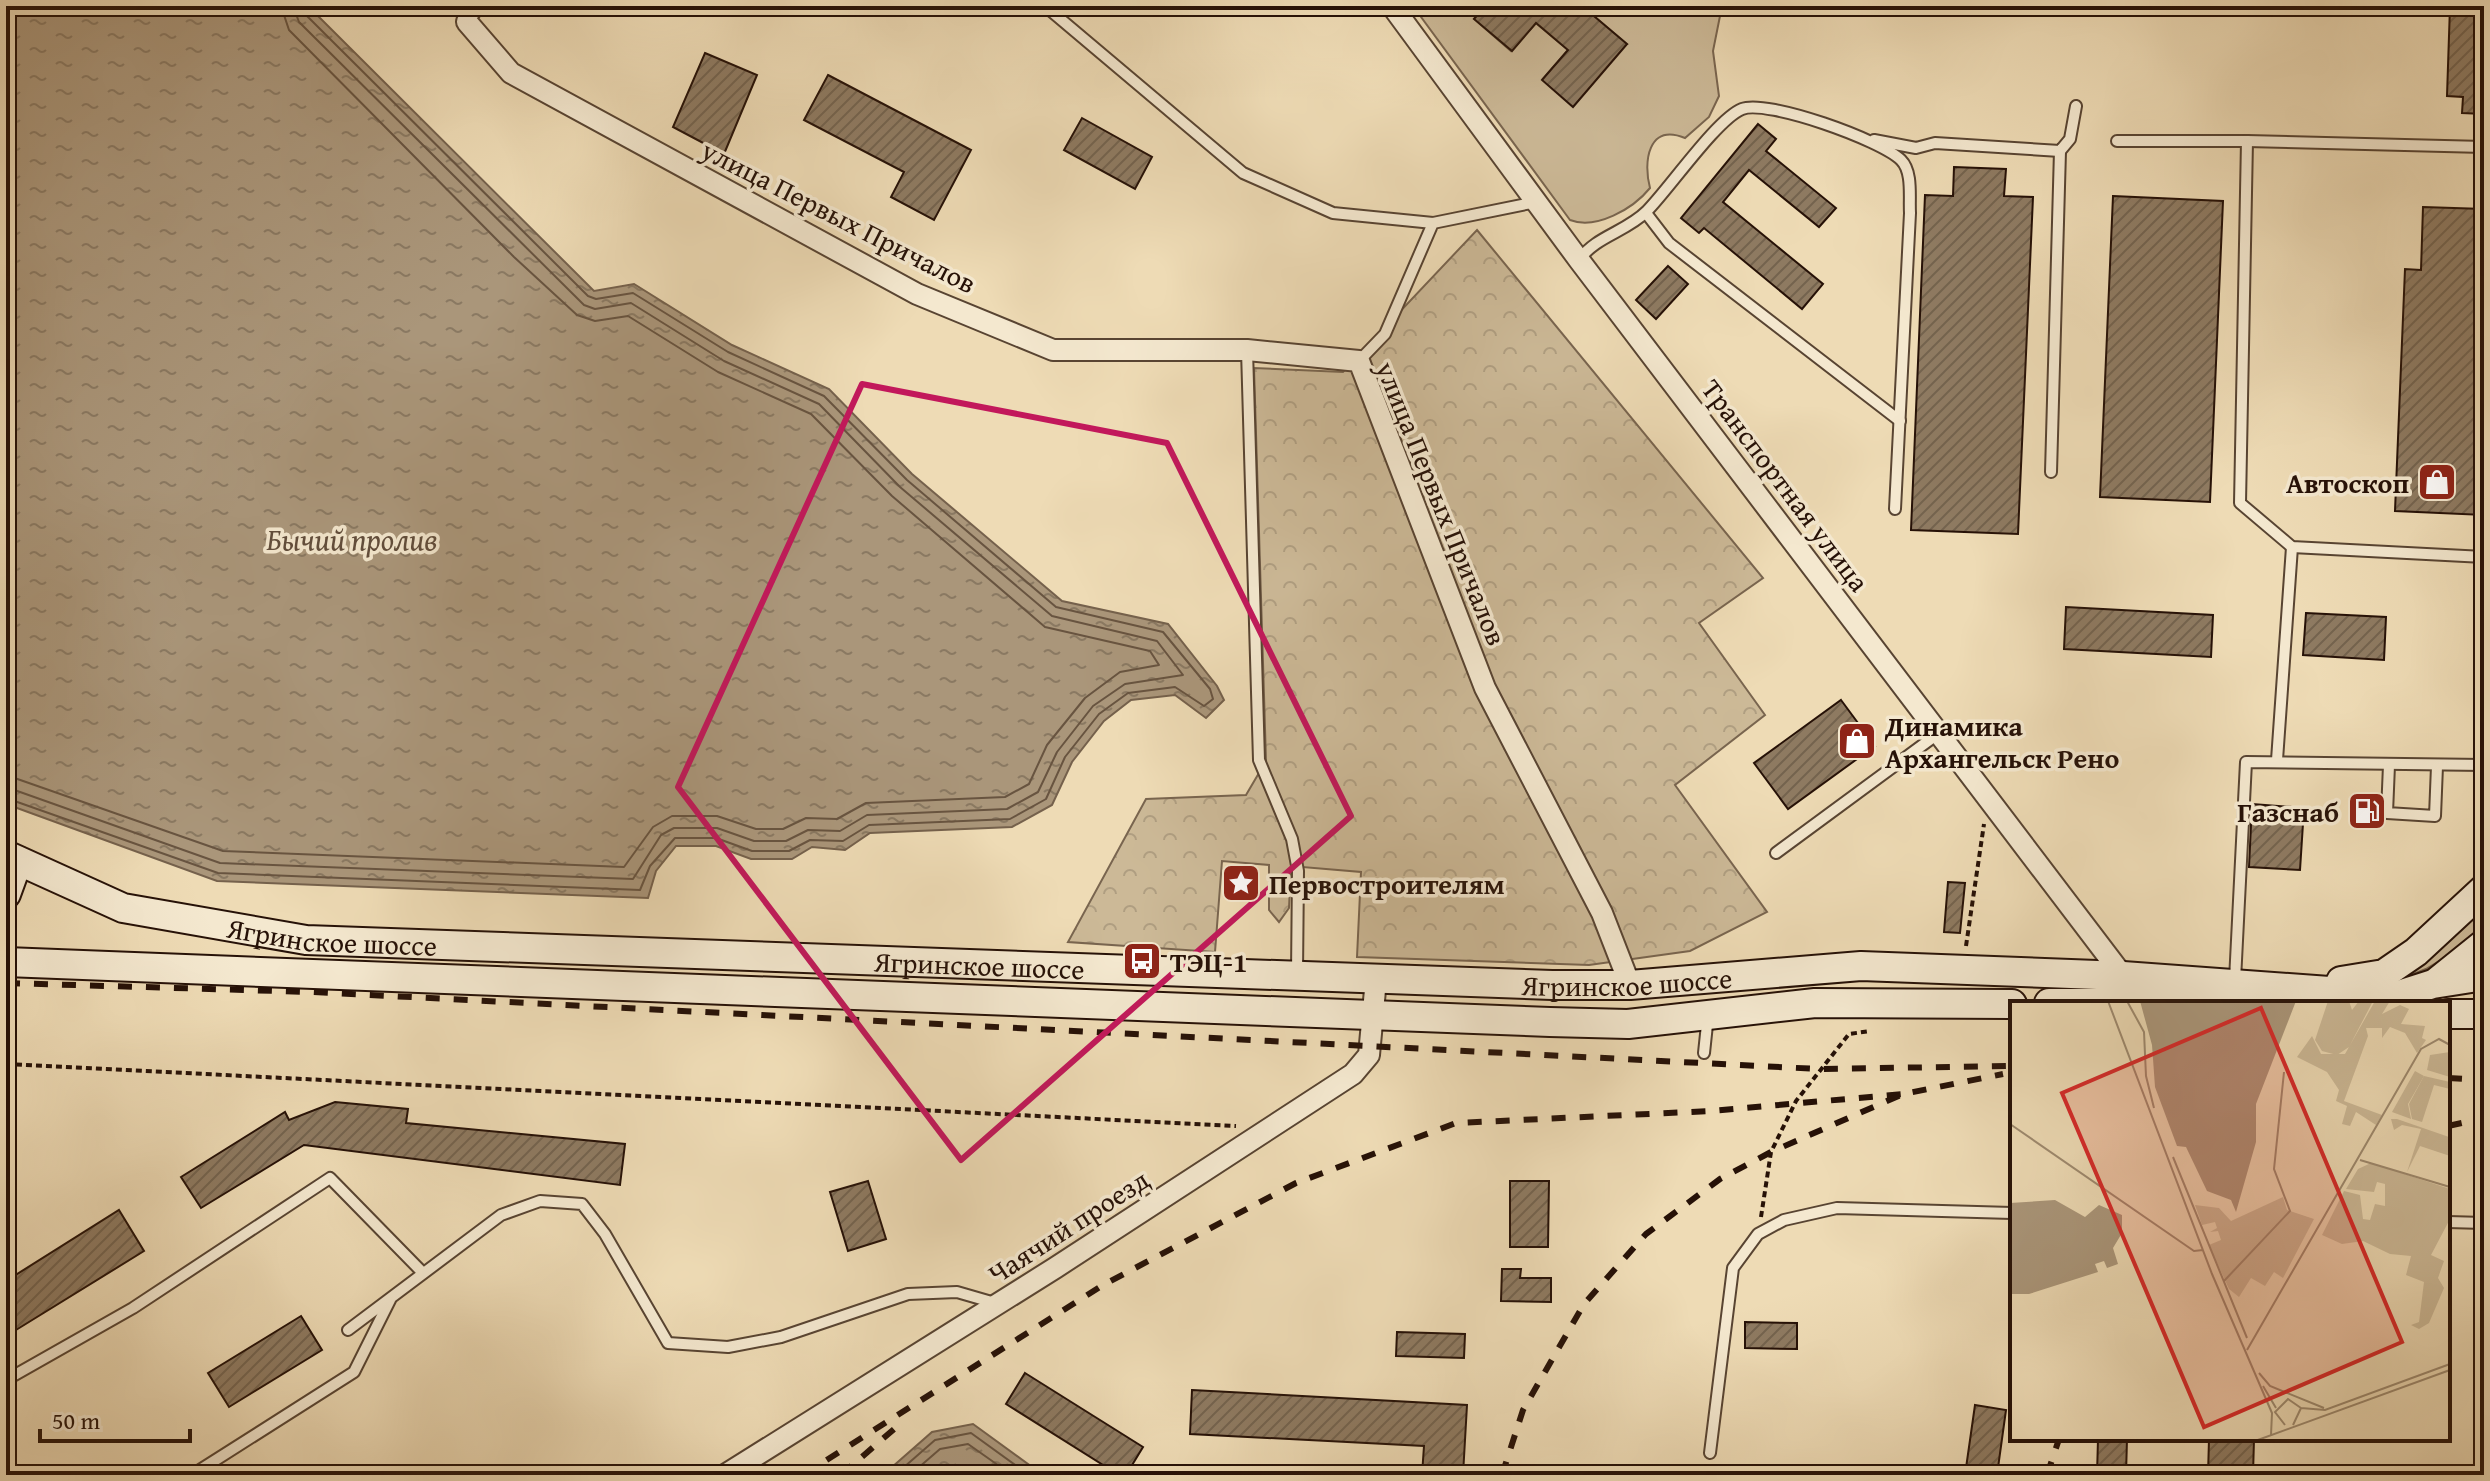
<svg xmlns="http://www.w3.org/2000/svg" width="2490" height="1481" font-family="'Gentium Book Plus',serif">
  <defs>
    <pattern id="forest-crowns" width="20" height="18" patternUnits="userSpaceOnUse" patternTransform="scale(2)"><rect width="20" height="18" fill="#ccb997"/><path d="M2 6a3 3 0 1 1 6 0M12 15a3 3 0 1 1 6 0" fill="none" stroke="#af9e81"/></pattern>
    <pattern id="water-ripples" width="26" height="14" patternUnits="userSpaceOnUse" patternTransform="scale(2)"><rect width="26" height="14" fill="#aa967a"/><path d="M2 4q2-2 4 0t4 0M15 11q2-2 4 0t4 0" fill="none" stroke="#8a7962"/></pattern>
    <pattern id="building-hatch" width="6" height="6" patternUnits="userSpaceOnUse" patternTransform="scale(2)"><rect width="6" height="6" fill="#8e7a61"/><path d="M-1 1l2-2M0 6l6-6M5 7l2-2" fill="none" stroke="#74634e"/></pattern>
  </defs>
  <rect width="100%" height="100%" fill="#eedbb5"/>
  <filter id="stains"><feTurbulence type="fractalNoise" baseFrequency=".0025" numOctaves="4"/><feColorMatrix values="0 0 0 0 .2 0 0 0 0 .09 0 0 0 0 .02 0 0 0 .5 -.17"/></filter>
  <radialGradient id="worn" r=".72"><stop offset=".6" stop-color="#630" stop-opacity="0"/><stop offset="1" stop-color="#630" stop-opacity=".3"/></radialGradient>
  <g fill="#ccb997" stroke="#79654f" stroke-width="2">
    <path d="M1413 6H1485L1474 19 1511 51 1536 23 1568 50 1542 80 1627 44 1582 6H1722L1713 51 1719 96 1709 117 1685 138C1648 123 1643 162 1650 188 1633 209 1596 230 1570 220Z"/>
    <path d="M2484 897V934L2426 969 2393 982Z"/>
  </g>
  <path fill="url(#forest-crowns)" stroke="#79654f" stroke-width="2" d="M1477 230 1763 578 1699 623 1765 715 1675 785 1767 912 1690 951 1589 965 1357 957 1361 872 1291 866 1289 908 1279 922 1269 910V865L1222 861 1215 952 1068 942 1146 799 1246 795 1266 761 1254 368 1343 372Z"/>
  <g fill="url(#water-ripples)" stroke="#75614c" stroke-width="2">
    <path d="M6 6H308L594 291 634 284 732 345 829 389 912 474 1062 601 1168 624 1217 686 1224 700 1206 718 1175 695 1131 700 1104 721 1072 762 1052 805 1012 827 870 833 845 850 812 847 792 859H751L716 846H676L656 871 648 898 217 881 6 804Z"/>
    <path d="M973 1424 1043 1475H883L932 1432Z"/>
  </g>
  <g fill="none" stroke-linecap="round" stroke-linejoin="round">
    <g stroke="#685440" stroke-width="2">
      <path d="M6 775 223 851 624 867 653 827 672 816H717L756 829H783L806 818 837 819 866 803 1005 797 1029 784 1047 745 1085 698 1120 672 1159 665 1150 651 1045 627 892 496 811 414 718 372 628 316 595 321 577 315 514 257 289 30 281 6"/>
      <path d="M6 787 220 863 633 879 661 835 674 828H717L754 841H786L808 830 840 831 867 815 1007 809 1038 792 1057 752 1093 706 1125 684 1183 675 1157 641 1052 616 900 487 819 404 724 361 631 303 595 309 584 305 299 22 293 6"/>
      <path d="M6 798 218 873 640 890 650 866 675 838H716L752 851H789L810 840 843 841 869 825 1010 819 1046 799 1065 757 1099 714 1128 693 1175 687 1204 706 1213 699 1210 689 1163 632 1056 607 907 480 824 396 728 352 633 293 596 299 588 296 306 15 303 6"/>
      <path d="M895 1475 935 1440 971 1433 1029 1475"/>
      <path d="M910 1475 940 1449 968 1444 1012 1475"/>
    </g>
  </g>
  <g fill="url(#building-hatch)" stroke="#261107" stroke-width="2">
    <path d="M1485 6H1582L1627 44 1573 107 1542 80 1568 50 1536 23 1512 51 1474 19Z"/>
    <path d="M2450 6H2484V114L2462 113 2463 97 2447 96Z"/>
    <path d="M705 53 757 75 724 154 673 127Z"/>
    <path d="M828 75 971 150 934 220 891 197 904 172 804 120Z"/>
    <path d="M1082 118 1152 157 1135 189 1064 150Z"/>
    <path d="M1758 124 1776 139 1766 151 1836 208 1819 227 1749 170 1723 202 1823 284 1802 309 1704 228 1699 233 1681 218Z"/>
    <path d="M1954 167 2006 169 2004 196 2033 197 2018 534 1911 530 1925 195 1953 196Z"/>
    <path d="M2113 196 2223 201 2210 502 2100 497Z"/>
    <path d="M2423 207 2484 209V515L2395 511 2405 269 2421 270Z"/>
    <path d="M1668 266 1688 284 1656 319 1636 300Z"/>
    <path d="M2066 607 2213 615 2211 657 2064 649Z"/>
    <path d="M2306 613 2386 617 2384 660 2303 655Z"/>
    <path d="M1841 700 1875 746 1788 809 1754 763Z"/>
    <path d="M2252 804 2304 808 2300 870 2249 867Z"/>
    <path d="M1948 882 1965 883 1960 933 1944 932Z"/>
    <path d="M335 1102 408 1109 406 1123 625 1144 620 1185 304 1145 201 1208 181 1177 285 1112 289 1120Z"/>
    <path d="M868 1181 886 1239 848 1251 830 1192Z"/>
    <path d="M1510 1181H1549L1548 1247H1510Z"/>
    <path d="M119 1210 144 1251 16 1330 6 1314V1281Z"/>
    <path d="M1502 1269H1521L1520 1278H1551V1302L1501 1301Z"/>
    <path d="M301 1316 322 1350 229 1407 208 1373Z"/>
    <path d="M1745 1322 1797 1323V1349L1745 1348Z"/>
    <path d="M1397 1332 1465 1334 1464 1358 1396 1356Z"/>
    <path d="M1025 1373 1143 1447 1126 1475H1119L1006 1404Z"/>
    <path d="M1192 1390 1467 1405 1463 1475H1422L1424 1446 1190 1434Z"/>
    <path d="M1975 1405 2006 1410 1997 1475H1965Z"/>
    <path d="M2098 1439H2127L2126 1475H2097Z"/>
    <path d="M2209 1439H2254L2253 1475H2208Z"/>
  </g>
  <g fill="none" stroke-linecap="round" stroke-linejoin="round">
    <g stroke="#584432" stroke-width="14">
      <g id="lane">
        <path d="M457 6 467 22 481 6"/>
        <path d="M1045 6 1243 173 1333 213 1433 223"/>
        <path d="M1874 140 1916 148 1935 143 2060 151 2070 139 2076 106"/>
        <path d="M2117 141H2247L2240 503 2292 547 2484 557"/>
        <path d="M2247 141 2484 147"/>
        <path d="M1646 213 1669 243 1900 421"/>
        <path d="M1579 260C1596 236 1626 232 1647 211 1669 189 1717 119 1742 109 1767 99 1881 140 1901 160 1913 172 1909 197 1910 213L1895 509"/>
        <path d="M1247 350 1259 760 1292 839 1298 871 1297 973"/>
        <path d="M1359 361 1385 334 1433 223 1536 202"/>
        <path d="M2051 472 2060 151"/>
        <path d="M2277 760 2292 547"/>
        <path d="M2389 765 2387 813 2435 816 2437 766"/>
        <path d="M1776 853 1939 733"/>
        <path d="M2235 980 2246 762 2484 765"/>
        <path d="M1704 1053 1708 1015"/>
        <path d="M2448 1222 2484 1223"/>
        <path d="M348 1330 501 1215 540 1201 582 1204 605 1234 668 1343 728 1347 781 1337 908 1294 957 1292 995 1303"/>
        <path d="M6 1380 133 1308 330 1178 423 1273"/>
        <path d="M1710 1453 1733 1268 1758 1234 1784 1220 1837 1208 2012 1213"/>
        <path d="M192 1475 354 1372 390 1300"/>
      </g>
    </g>
    <g stroke="#584432" stroke-width="24">
      <g id="street">
        <path d="M1392 6 1579 260 2123 976V985"/>
        <path d="M467 22 511 73 917 294 1053 350H1247L1359 361 1485 688 1602 913 1630 985"/>
        <path d="M725 1475 1055 1268 1353 1074 1369 1055 1376 979"/>
      </g>
    </g>
    <g stroke="#261107" stroke-width="32">
      <g id="secondary">
        <path id="s1" d="M6 855 123 908 306 940 1552 985H1630L1861 966 2123 976 2397 996"/>
        <path d="M6 894 18 861"/>
        <path d="M6 962 1550 1022 1628 1024 1815 1003 2012 1004"/>
        <path d="M2341 981 2384 974 2416 952 2484 889"/>
        <path d="M2438 981 2484 944"/>
        <path d="M2380 1001 2433 984 2484 976"/>
        <path d="M2049 1003H2244"/>
        <path d="M2448 1014H2484"/>
      </g>
    </g>
    <g stroke="#261107" stroke-width="4" stroke-dasharray="6 4" stroke-linecap="butt">
      <path d="M1966 946 1984 824"/>
      <path d="M6 1064 1236 1126"/>
      <path d="M1761 1217 1771 1152 1796 1101 1849 1034 1870 1031"/>
    </g>
    <use href="#lane" stroke="#f4e8cf" stroke-width="10"/>
    <use href="#street" stroke="#f4e8cf" stroke-width="20"/>
    <use href="#secondary" stroke="#f4e8cf" stroke-width="28"/>
    <g stroke="#261107" stroke-width="6" stroke-dasharray="14 14" stroke-linecap="butt">
      <path d="M6 983 312 992 1818 1069 2012 1066"/>
      <path d="M2448 1078 2484 1080"/>
      <path d="M2448 1126 2484 1118"/>
      <path d="M803 1475 1103 1285 1296 1183 1456 1123 1711 1111 1903 1094"/>
      <path d="M841 1475 901 1423"/>
      <path d="M1502 1475 1523 1410 1584 1304 1646 1234 1720 1179 1771 1152 1903 1094 2003 1074"/>
      <path d="M2047 1475 2059 1439"/>
    </g>
  </g>
  <path fill="none" stroke="#c2185b" stroke-width="6" stroke-linejoin="round" d="M862 384 1167 443 1351 816 961 1160 678 787Z"/>
  <defs>
    <g id="shop-square" transform="scale(2)"><rect x="-9" y="-9" width="18" height="18" rx="4" fill="#8f2418" stroke="#f4e8cf"/><path d="M-5-2.5h2.3a2.7 3.5 0 0 1 5.4 0H5L5.5 6h-11ZM-1.5-2.5h3a1.5 2.3 0 0 0-3 0Z" fill="#fff"/></g>
    <g id="fuel-square" transform="scale(2)"><rect x="-9" y="-9" width="18" height="18" rx="4" fill="#8f2418" stroke="#f4e8cf"/><path d="M-5.5-6h7V0h2V4h1.3V-2.5L3-4.5l.8-.8L6-3V5H2.5V1h-1V6h-7ZM-4.2-4.7v3.2H.2V-4.7Z" fill="#fff"/></g>
    <g id="sight-square" transform="scale(2)"><rect x="-9" y="-9" width="18" height="18" rx="4" fill="#8f2418" stroke="#f4e8cf"/><path d="M0-6L1.8-2.2L6-1.7L2.9 1.2L3.7 5.4L0 3.3L-3.7 5.4L-2.9 1.2L-6-1.7L-1.8-2.2Z" fill="#fff"/></g>
    <g id="bus-square" transform="scale(2)"><rect x="-9" y="-9" width="18" height="18" rx="4" fill="#8f2418" stroke="#f4e8cf"/><path d="M-5-6H5V4H4V6H2V4H-2V6H-4V4H-5ZM-3.5-4V0h7V-4ZM-3.5 1.2v1.5H-2V1.2ZM2 1.2v1.5H3.5V1.2Z" fill="#fff"/></g>
  </defs>
  <g fill-rule="evenodd">
    <use href="#shop-square" x="2437" y="482"/>
    <use href="#shop-square" x="1857" y="741"/>
    <use href="#fuel-square" x="2367" y="811"/>
    <use href="#sight-square" x="1241" y="883"/>
    <use href="#bus-square" x="1142" y="961"/>
  </g>
  <g text-anchor="middle" dominant-baseline="central" stroke-width="7" stroke-linejoin="round" paint-order="stroke">
    <g font-size="28" fill="#261107" stroke="#f4e8cf">
      <text transform="translate(839 216) rotate(27)">улица Первых Причалов</text>
      <text transform="translate(1786 485) rotate(53)">Транспортная улица</text>
      <text transform="translate(1442 503) rotate(68)">улица Первых Причалов</text>
      <text stroke="none"><textPath href="#s1" startOffset="340">Ягринское шоссе</textPath></text>
      <text stroke="none"><textPath href="#s1" startOffset="988">Ягринское шоссе</textPath></text>
      <text stroke="none"><textPath href="#s1" startOffset="1636">Ягринское шоссе</textPath></text>
      <text transform="translate(1068 1226) rotate(-33)">Чаячий проезд</text>
    </g>
    <g font-size="28" font-weight="bold" fill="#261107" stroke="#f4e8cf" text-anchor="start">
      <text x="2409" y="482" text-anchor="end">Автоскоп</text>
      <text x="1885" y="725">Динамика<tspan x="1885" dy="32">Архангельск Рено</tspan></text>
      <text x="2339" y="811" text-anchor="end">Газснаб</text>
      <text x="1269" y="883">Первостроителям</text>
      <text x="1170" y="961">ТЭЦ-1</text>
    </g>
    <g font-size="30" font-style="italic" fill="#614d3b" stroke="#f4e8cf">
      <text x="352" y="539">Бычий пролив</text>
    </g>
  </g>
  <g transform="translate(2010 1001)">
    <rect width="440" height="440" fill="#eedbb5"/>
    <path d="M414 75 440 81V88L424 84 412 121 402 118 399 103ZM387 118 439 136 440 155 410 145 397 171 411 128 392 124 384 129 381 118ZM361 162 440 188V218L421 254 434 260 428 277 434 287 419 322 409 328 401 324 409 321 414 281 396 274 401 255 380 253 353 240 332 243 312 234 334 190 350 194 353 218 360 219 365 203 375 205V183L367 181 364 191 336 188 348 168Z" fill="#ccb997"/>
    <path d="M318 0H339L342 9 349 0H363L339 46 327 54 312 50 305 39ZM365 0H380L372 13 390 4 399 8 391 23 415 25 412 37 416 39 407 52 395 32 380 26 372 37V27H356L358 35 334 100 372 114 366 124 346 111 340 125 332 123 337 105 326 100 329 89 317 71 287 56 302 35 311 53H335ZM440 51V76L417 69 420 54ZM273 196 277 209 304 218 273 277 264 271 255 285 241 277 229 296 219 288 199 244 211 239 208 230 200 231 207 227 205 221 192 224 185 204 209 207 221 220Z" fill="#ccb997"/>
    <path d="M405 70 414 75 398 103 401 118 382 111Z" fill="#ccb997"/>
    <path d="M130 0H286L246 103V141L226 211 221 199 197 190 176 146 167 145 145 86 142 44ZM45 199 75 216 89 204 112 214V232L103 247 108 263 97 267 94 260 85 263 88 271 19 293H0V202Z" fill="#aa967a"/>
    <path fill="none" stroke="#9e8a6f" stroke-width="2" d="M98 0 202 273 262 412 261 434M117 0 134 31 136 75 144 107M0 123 184 250 193 249M163 156 237 337M350 159 440 186M214 280 280 210 264 168 274 71M237 349 411 48 429 38 440 44M249 372 260 385 314 407M253 385 266 407M291 407 315 409 440 363M275 424 265 411 278 398 291 407 283 424M245 440 440 369"/>
    <path fill="#d62828" fill-opacity="0.15" stroke="#d62828" stroke-width="4" d="M251 7 392 341 194 426 52 92Z"/>
    <rect width="440" height="440" fill="none" stroke="#261107" stroke-width="4"/>
  </g>
  <rect width="2490" height="1481" fill="none" stroke="#eedbb5" stroke-width="32"/>
  <rect x="8" y="8" width="2474" height="1465" fill="none" stroke="#261107" stroke-width="4"/>
  <rect x="16" y="16" width="2458" height="1449" fill="none" stroke="#261107" stroke-width="2"/>
  <path d="M40 1429v12h150v-12" fill="none" stroke="#261107" stroke-width="4"/>
  <text x="52" y="1429" font-size="24" fill="#261107" stroke="#f4e8cf" stroke-width="6" paint-order="stroke">50 m</text>
  <rect width="100%" height="100%" filter="url(#stains)"/>
  <rect width="100%" height="100%" fill="url(#worn)"/>
</svg>
